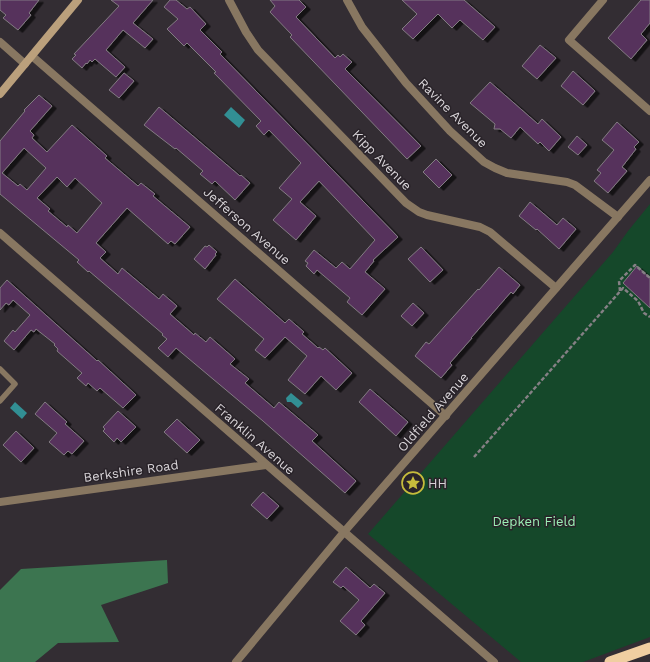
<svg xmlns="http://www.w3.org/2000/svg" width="650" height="662" font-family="'Work Sans',sans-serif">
  <defs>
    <filter id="shadow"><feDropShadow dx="4.5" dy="2.5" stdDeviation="0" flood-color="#0009"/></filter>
  </defs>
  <rect width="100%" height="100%" fill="#332d33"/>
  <path fill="#15482a" d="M650 204V637L583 662H521L368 534 613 252 628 231Z"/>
  <path fill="#3c7550" d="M167 560 168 583 101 605 119 642 58 643 35 662H0V590L21 569Z"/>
  <g fill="#328f94">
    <path d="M231 107 245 120 239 128 224 115Z"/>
    <path d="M291 393 303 403 298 408 291 402H287L286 398Z"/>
    <path d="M15 402 27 413 22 419 10 408Z"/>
  </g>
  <g fill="#57315c" stroke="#827b82" fill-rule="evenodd" filter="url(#shadow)">
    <path d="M0 0H39L29 13 31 15 18 30 3 18 6 15 0 10Z"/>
    <path d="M111 0H153L133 23 153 39 145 48 123 30 106 50 125 67 116 77 95 59 92 62 90 60 87 64 86 63 82 68 72 59 76 55 74 54 119 6Z"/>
    <path d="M170 0H176L187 9 190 7 206 24 200 30 222 52 220 54 398 237 373 260 374 261 365 272 385 289 362 315 347 302 350 298 317 270 314 274 306 266 308 263 305 261 314 250 336 268 342 262 350 269 375 240 319 181 300 202 316 216 296 240 273 220 292 199 279 188 301 163 269 130 264 135 256 126 261 121 214 73 216 72 187 43 184 46 167 29 178 19 164 7Z"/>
    <path d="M270 0H299L306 7 296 17 335 58 338 55 340 57 343 54 352 62 345 69 421 146 407 159 290 37 292 35 270 12 275 6Z"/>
    <path d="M402 0H464L495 27 483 40 460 20 452 28 438 14 413 39 402 29 417 14Z"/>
    <path d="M641 0H650V23L641 34 647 40 631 59 608 38Z"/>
    <path d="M540 45 556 58 537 79 522 66Z"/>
    <path d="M573 71 595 91 583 105 561 86Z"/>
    <path d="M124 73 134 81 119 98 109 90Z"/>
    <path d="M490 82 538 124 542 119 561 137 549 151 540 142 538 144 520 127 511 138 500 129H494L495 124 470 103Z"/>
    <path d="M39 95 52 106 30 131 34 135 32 138 47 152 72 125 107 156 105 158 138 186 141 183 155 194 153 196 190 227 175 244 171 241 168 244 127 208 96 243 106 252 100 258 118 274 122 268 159 299 163 294 177 306 170 314 194 335 195 333 206 342 210 337 235 359 230 364 249 379 245 383 274 408 279 402 318 435 312 441 356 481 345 493 263 421 176 348 168 357 158 348 167 339 162 335 163 334 89 271 88 272 77 262 79 260 0 194V141L25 111 24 110ZM24 148 46 168 27 190 20 184 18 186 2 173ZM57 177 67 187 75 178 102 203 77 233 68 225 67 227 48 211 50 209 37 198Z"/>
    <path d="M159 107 240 176 241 175 250 183 235 200 215 181 212 184 200 174 203 171 176 148 175 149 144 125Z"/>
    <path d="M617 122 639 142 634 147 636 149 622 167 627 171 608 193 594 181 601 173 597 170 614 150 602 140Z"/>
    <path d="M577 136 587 145 578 155 568 147Z"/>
    <path d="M436 159 452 175 439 188 423 172Z"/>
    <path d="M530 202 557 225 563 218 576 229 559 249 537 229 536 230 519 216Z"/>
    <path d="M209 245 217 252 215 254 216 255 205 269 194 259 205 246 207 247Z"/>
    <path d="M421 247 443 270 430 282 408 259Z"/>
    <path d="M637 266 650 278V308L623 283Z"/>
    <path d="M499 267 520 285 513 294 511 292 471 338H472L450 363 452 365 441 378 415 356 426 342 429 344 478 289 479 290Z"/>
    <path d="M235 279 285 323 289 319 304 332 302 334 318 348 319 347 323 350 325 348 352 373 336 390 321 376 305 394 288 380 307 356 285 337 265 358 255 350 264 339 217 299Z"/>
    <path d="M7 280 97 361 98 360 136 395 123 408 100 388 97 391 88 383 86 386 77 378 82 373 57 351 58 349 54 345 55 344 36 329 34 332 31 330 14 350 4 341 13 330 15 332 30 315 13 300 9 305 6 303 0 310V288Z"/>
    <path d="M413 303 424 313 412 326 401 316Z"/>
    <path d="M370 389 408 422 396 436 359 402Z"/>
    <path d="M45 402 67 422 65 424 84 441 72 454 68 451 64 455 49 442 57 433 35 414Z"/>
    <path d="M118 411 136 427 121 442 117 438 114 442 103 431 105 429 103 427Z"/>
    <path d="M177 419 200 440 187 453 164 432Z"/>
    <path d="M16 431 34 448 21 462 3 445Z"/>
    <path d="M263 492 279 506 267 519 251 505Z"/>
    <path d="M346 567 370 588 374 584 385 593 361 621 365 625 356 635 340 621 359 600 343 586 341 588 333 582Z"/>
  </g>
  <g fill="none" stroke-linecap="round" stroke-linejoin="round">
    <g stroke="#858085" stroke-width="2.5" stroke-dasharray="4 2" stroke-linecap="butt">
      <path d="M620 291 619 281 635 265 650 278"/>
      <path d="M474 457 623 288 638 301 644 313 650 317"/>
    </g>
    <path stroke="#887761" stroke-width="5.5" d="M0 369 15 384 0 401"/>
    <g stroke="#887761" stroke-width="8">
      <path d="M229 0 246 32 258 50 406 203 419 212 427 215 480 227 490 232 556 288"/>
      <path d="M347 0 362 27 406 83 450 131 484 162 495 168 507 173 567 182 575 185 618 217"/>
      <path d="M603 0 569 40 650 111"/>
      <path d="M0 42 25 64"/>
      <path d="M32 56 446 416"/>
      <path d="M0 233 494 662"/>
      <path d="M0 502 266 465"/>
      <path d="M236 662 344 532 650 180"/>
    </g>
    <path stroke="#bba07c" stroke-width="8" d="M0 94 78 0"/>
    <path stroke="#f0cea1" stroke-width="11" d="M610 662 650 648"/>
  </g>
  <defs>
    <g id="sight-ring" transform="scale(1.15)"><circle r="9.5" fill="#292329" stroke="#c6bc3c" stroke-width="1.5"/><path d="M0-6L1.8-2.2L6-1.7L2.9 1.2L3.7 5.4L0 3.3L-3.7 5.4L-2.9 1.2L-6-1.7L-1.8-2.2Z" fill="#c6bc3c"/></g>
  </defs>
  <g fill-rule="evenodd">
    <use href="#sight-ring" x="413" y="483"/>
  </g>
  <g text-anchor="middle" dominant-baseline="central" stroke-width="3" stroke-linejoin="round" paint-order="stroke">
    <g font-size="13" fill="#d8d4d8" stroke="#292329">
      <text transform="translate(453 113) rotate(45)">Ravine Avenue</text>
      <text transform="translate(382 160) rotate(46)">Kipp Avenue</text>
      <text transform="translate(247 226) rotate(41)">Jefferson Avenue</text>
      <text transform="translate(433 412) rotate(-49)">Oldfield Avenue</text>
      <text transform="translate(255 439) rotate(41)">Franklin Avenue</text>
      <text transform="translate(131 471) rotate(-8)">Berkshire Road</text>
    </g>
    <g font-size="13" fill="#d8d4d8" stroke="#292329" text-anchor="start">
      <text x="428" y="483">HH</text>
    </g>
    <g font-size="13" fill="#9befb5" stroke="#292329">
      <text x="534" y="521">Depken Field</text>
    </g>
  </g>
</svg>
